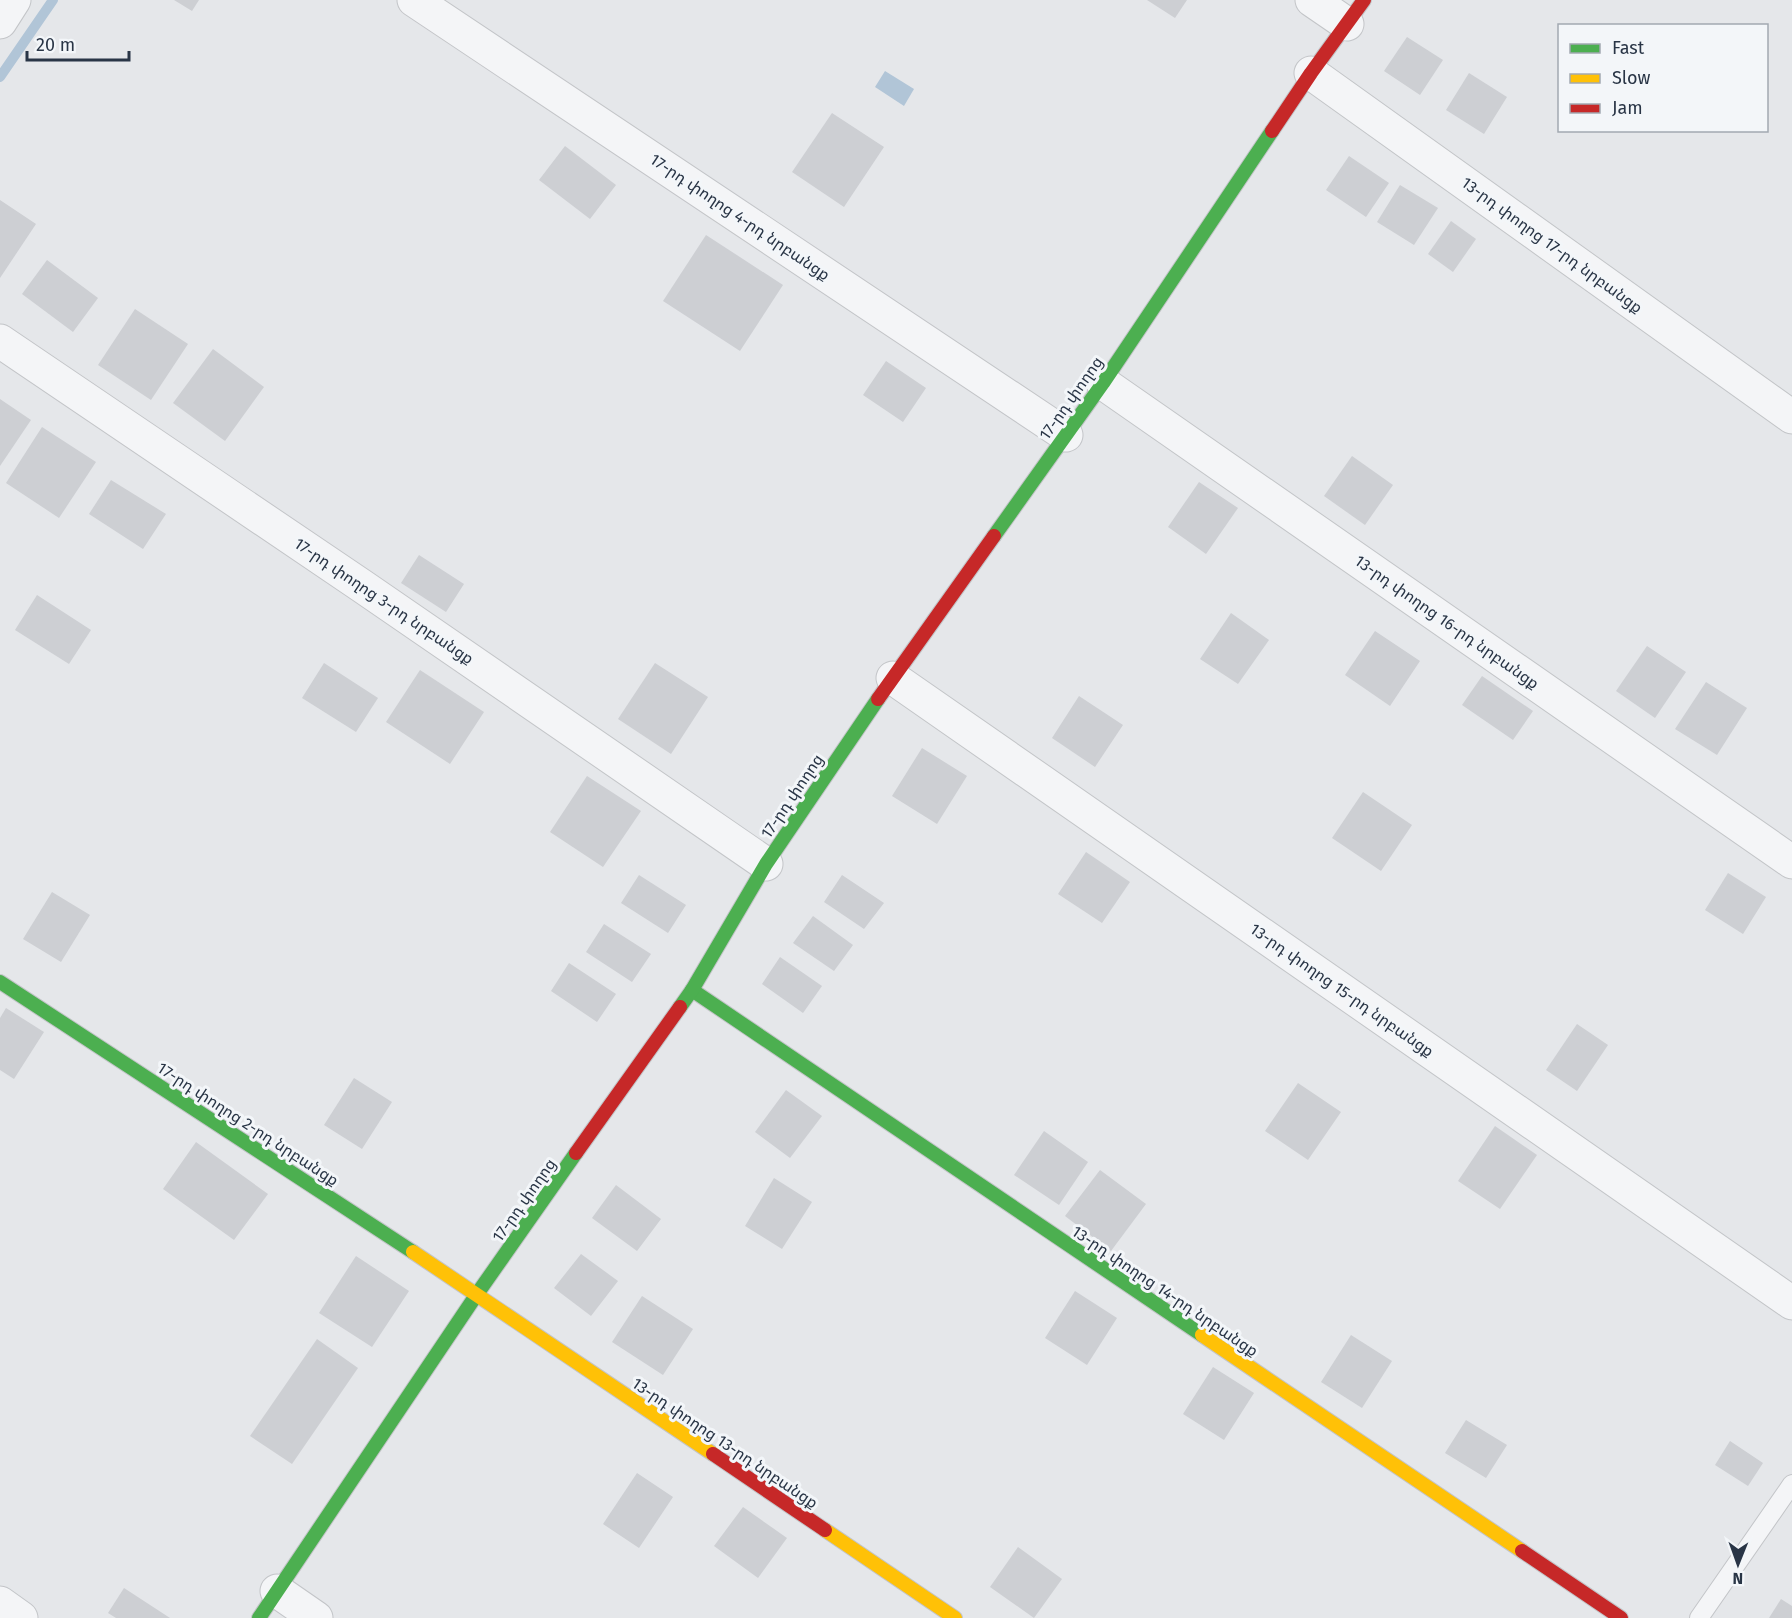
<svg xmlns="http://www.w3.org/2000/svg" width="1792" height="1618" font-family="'Fira Sans','Noto Sans Armenian',sans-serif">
  <rect width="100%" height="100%" fill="#e5e7ea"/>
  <path fill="#b1c5d7" d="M885 71 914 89 904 106 875 87Z"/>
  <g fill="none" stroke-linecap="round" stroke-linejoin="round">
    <path stroke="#b1c5d7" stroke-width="10" d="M0 77 53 0"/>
  </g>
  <g fill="#cdcfd3">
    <path d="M174 0H199L192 11Z"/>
    <path d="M1147 0H1187L1175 18Z"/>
    <path d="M1407 37 1443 60 1420 95 1384 71Z"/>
    <path d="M1469 73 1507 97 1484 134 1446 110Z"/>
    <path d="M832 113 884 147 844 207 792 172Z"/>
    <path d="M565 146 616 185 590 219 539 180Z"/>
    <path d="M1349 156 1389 183 1366 217 1326 190Z"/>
    <path d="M1400 185 1438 208 1414 245 1377 222Z"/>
    <path d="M0 200 36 224 0 278Z"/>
    <path d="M1451 221 1476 239 1453 272 1428 254Z"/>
    <path d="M706 235 783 285 740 351 663 301Z"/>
    <path d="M47 260 98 298 73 332 22 294Z"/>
    <path d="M135 309 188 344 151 400 98 365Z"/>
    <path d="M213 349 264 387 225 441 173 403Z"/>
    <path d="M886 361 926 388 903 422 863 395Z"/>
    <path d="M0 399 31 420 0 466Z"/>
    <path d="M42 427 96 462 59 518 6 483Z"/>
    <path d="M1352 456 1393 485 1365 525 1324 496Z"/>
    <path d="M111 480 166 514 143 549 89 514Z"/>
    <path d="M1199 482 1238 508 1206 554 1168 527Z"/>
    <path d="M419 555 464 584 446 612 401 583Z"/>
    <path d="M37 595 91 630 69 664 15 630Z"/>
    <path d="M1231 613 1269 640 1238 684 1200 659Z"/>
    <path d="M1375 631 1420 661 1390 706 1345 675Z"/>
    <path d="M1647 646 1686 672 1655 718 1616 691Z"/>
    <path d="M324 663 378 698 356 732 302 698Z"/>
    <path d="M655 663 708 697 671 754 618 719Z"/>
    <path d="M420 670 484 712 450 764 386 722Z"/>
    <path d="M1482 676 1533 711 1513 740 1462 705Z"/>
    <path d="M1706 682 1747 708 1717 755 1675 729Z"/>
    <path d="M1079 696 1123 725 1095 767 1052 738Z"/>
    <path d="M922 748 967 776 937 824 892 796Z"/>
    <path d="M587 776 641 811 603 867 550 832Z"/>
    <path d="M1363 792 1412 825 1381 871 1332 838Z"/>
    <path d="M1086 852 1130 882 1102 923 1058 894Z"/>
    <path d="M1728 873 1766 897 1743 934 1705 910Z"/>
    <path d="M639 875 686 905 668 933 621 903Z"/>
    <path d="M842 875 884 903 864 929 824 902Z"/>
    <path d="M52 892 90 915 61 962 23 939Z"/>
    <path d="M813 916 853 945 834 971 793 943Z"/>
    <path d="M604 924 651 954 632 982 586 952Z"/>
    <path d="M780 957 822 986 803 1013 762 984Z"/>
    <path d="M569 963 616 994 597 1022 551 991Z"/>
    <path d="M6 1008 44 1032 14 1079 0 1070V1018Z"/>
    <path d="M1577 1024 1608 1045 1577 1091 1546 1070Z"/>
    <path d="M354 1078 392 1102 362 1149 324 1125Z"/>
    <path d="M1298 1083 1341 1112 1308 1160 1265 1131Z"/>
    <path d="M786 1090 822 1116 790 1158 755 1132Z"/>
    <path d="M1495 1126 1537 1155 1500 1209 1458 1181Z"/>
    <path d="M1044 1131 1088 1162 1059 1205 1014 1175Z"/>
    <path d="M196 1142 268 1194 234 1240 163 1189Z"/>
    <path d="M1100 1170 1146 1204 1111 1251 1065 1216Z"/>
    <path d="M774 1178 812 1202 782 1249 745 1226Z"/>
    <path d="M616 1185 661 1219 637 1251 592 1218Z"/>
    <path d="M581 1254 618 1281 591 1316 554 1288Z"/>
    <path d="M356 1256 409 1291 372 1347 319 1313Z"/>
    <path d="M1075 1291 1117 1318 1087 1365 1045 1338Z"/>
    <path d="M642 1296 693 1329 663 1375 612 1342Z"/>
    <path d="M1351 1335 1392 1361 1362 1408 1321 1382Z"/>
    <path d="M317 1339 358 1368 292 1464 250 1436Z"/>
    <path d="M1213 1367 1254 1393 1224 1440 1183 1414Z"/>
    <path d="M1466 1420 1507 1445 1486 1478 1445 1453Z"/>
    <path d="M1730 1441 1763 1463 1748 1486 1715 1465Z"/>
    <path d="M637 1473 673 1497 639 1548 603 1524Z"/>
    <path d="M743 1507 787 1538 758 1578 714 1546Z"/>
    <path d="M1018 1547 1062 1579 1034 1618 990 1587Z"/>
    <path d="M124 1588 170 1618H116L108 1613Z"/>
    <path d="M1781 1599 1792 1606V1618H1769Z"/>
  </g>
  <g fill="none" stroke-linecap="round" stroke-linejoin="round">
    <g stroke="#c3c5c8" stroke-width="20">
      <path id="lane" d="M1699 1618 1792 1484"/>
    </g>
    <g stroke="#c3c5c8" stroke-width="35">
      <g id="street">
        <path d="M414 0 1066 435"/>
        <path d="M1312 0 1347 24"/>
        <path d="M0 22 14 0"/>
        <path d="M1311 73 1792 417"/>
        <path d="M0 341 362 586 766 864"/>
        <path d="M1103 383 1792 862"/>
        <path d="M893 678 1792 1303"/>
        <path d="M277 1591 316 1618"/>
        <path d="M0 1603 21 1618"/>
      </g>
    </g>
    <g stroke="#c3c5c8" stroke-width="16">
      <g id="fast">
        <path d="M994 536 1103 383 1272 131"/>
        <path d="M0 982 413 1252"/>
        <path d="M692 990 1202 1335"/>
        <path d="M680 1007 692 990 766 864 878 699"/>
        <path d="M259 1618 477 1294 576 1153"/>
      </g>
    </g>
    <g stroke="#c3c5c8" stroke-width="16">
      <g id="slow">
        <path d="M413 1252 713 1454"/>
        <path d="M1202 1335 1522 1551"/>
        <path d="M825 1530 955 1618"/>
      </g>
    </g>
    <g stroke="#c3c5c8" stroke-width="16">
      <g id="jam">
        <path d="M1272 131 1311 73 1364 0"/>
        <path d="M878 699 994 536"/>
        <path d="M576 1153 680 1007"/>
        <path d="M713 1454 825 1530"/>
        <path d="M1522 1551 1621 1618"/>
      </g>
    </g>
    <use href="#lane" stroke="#f4f5f7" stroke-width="18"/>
    <use href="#street" stroke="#f4f5f7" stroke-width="33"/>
    <use href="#fast" stroke="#4caf50" stroke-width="14"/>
    <use href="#slow" stroke="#ffc107" stroke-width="14"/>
    <use href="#jam" stroke="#c62828" stroke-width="14"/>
  </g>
  <g text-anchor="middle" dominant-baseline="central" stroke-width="6" stroke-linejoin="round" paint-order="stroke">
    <g font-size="16" fill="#293546" stroke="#f3f6f9">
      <text transform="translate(740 217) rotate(34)">17-րդ փողոց 4-րդ նրբանցք</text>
      <text transform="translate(1552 245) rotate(36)">13-րդ փողոց 17-րդ նրբանցք</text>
      <text transform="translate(1071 398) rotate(-55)">17-րդ փողոց</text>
      <text transform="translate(384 601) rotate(34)">17-րդ փողոց 3-րդ նրբանցք</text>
      <text transform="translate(1447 622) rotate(35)">13-րդ փողոց 16-րդ նրբանցք</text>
      <text transform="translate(792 796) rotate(-56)">17-րդ փողոց</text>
      <text transform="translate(1342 990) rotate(35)">13-րդ փողոց 15-րդ նրբանցք</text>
      <text transform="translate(248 1124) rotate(33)">17-րդ փողոց 2-րդ նրբանցք</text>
      <text transform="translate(524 1200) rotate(-55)">17-րդ փողոց</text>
      <text transform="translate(1165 1291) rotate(34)">13-րդ փողոց 14-րդ նրբանցք</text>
      <text transform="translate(725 1443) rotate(34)">13-րդ փողոց 13-րդ նրբանցք</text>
    </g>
  </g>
  <rect x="1558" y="24" width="210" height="108" fill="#f3f6f9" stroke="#a2a9b1" stroke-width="1.5"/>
  <rect x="1570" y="44" width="30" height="9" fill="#4caf50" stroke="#a2a9b1" stroke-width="1.5"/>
  <text x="1612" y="54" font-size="18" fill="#293546">Fast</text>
  <rect x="1570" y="74" width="30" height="9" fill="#ffc107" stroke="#a2a9b1" stroke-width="1.5"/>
  <text x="1612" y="84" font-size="18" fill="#293546">Slow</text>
  <rect x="1570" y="104" width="30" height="9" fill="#c62828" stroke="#a2a9b1" stroke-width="1.5"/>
  <text x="1612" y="114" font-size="18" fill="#293546">Jam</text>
  <g transform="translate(1738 1564) rotate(181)" stroke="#f3f6f9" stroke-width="4.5" paint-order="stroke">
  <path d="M0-4.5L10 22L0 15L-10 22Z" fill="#293546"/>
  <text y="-9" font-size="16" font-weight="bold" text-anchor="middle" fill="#293546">N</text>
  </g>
  <path d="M27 51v9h102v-9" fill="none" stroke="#293546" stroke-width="3"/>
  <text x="36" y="51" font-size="18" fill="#293546" stroke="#f3f6f9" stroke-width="4.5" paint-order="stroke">20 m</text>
</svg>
